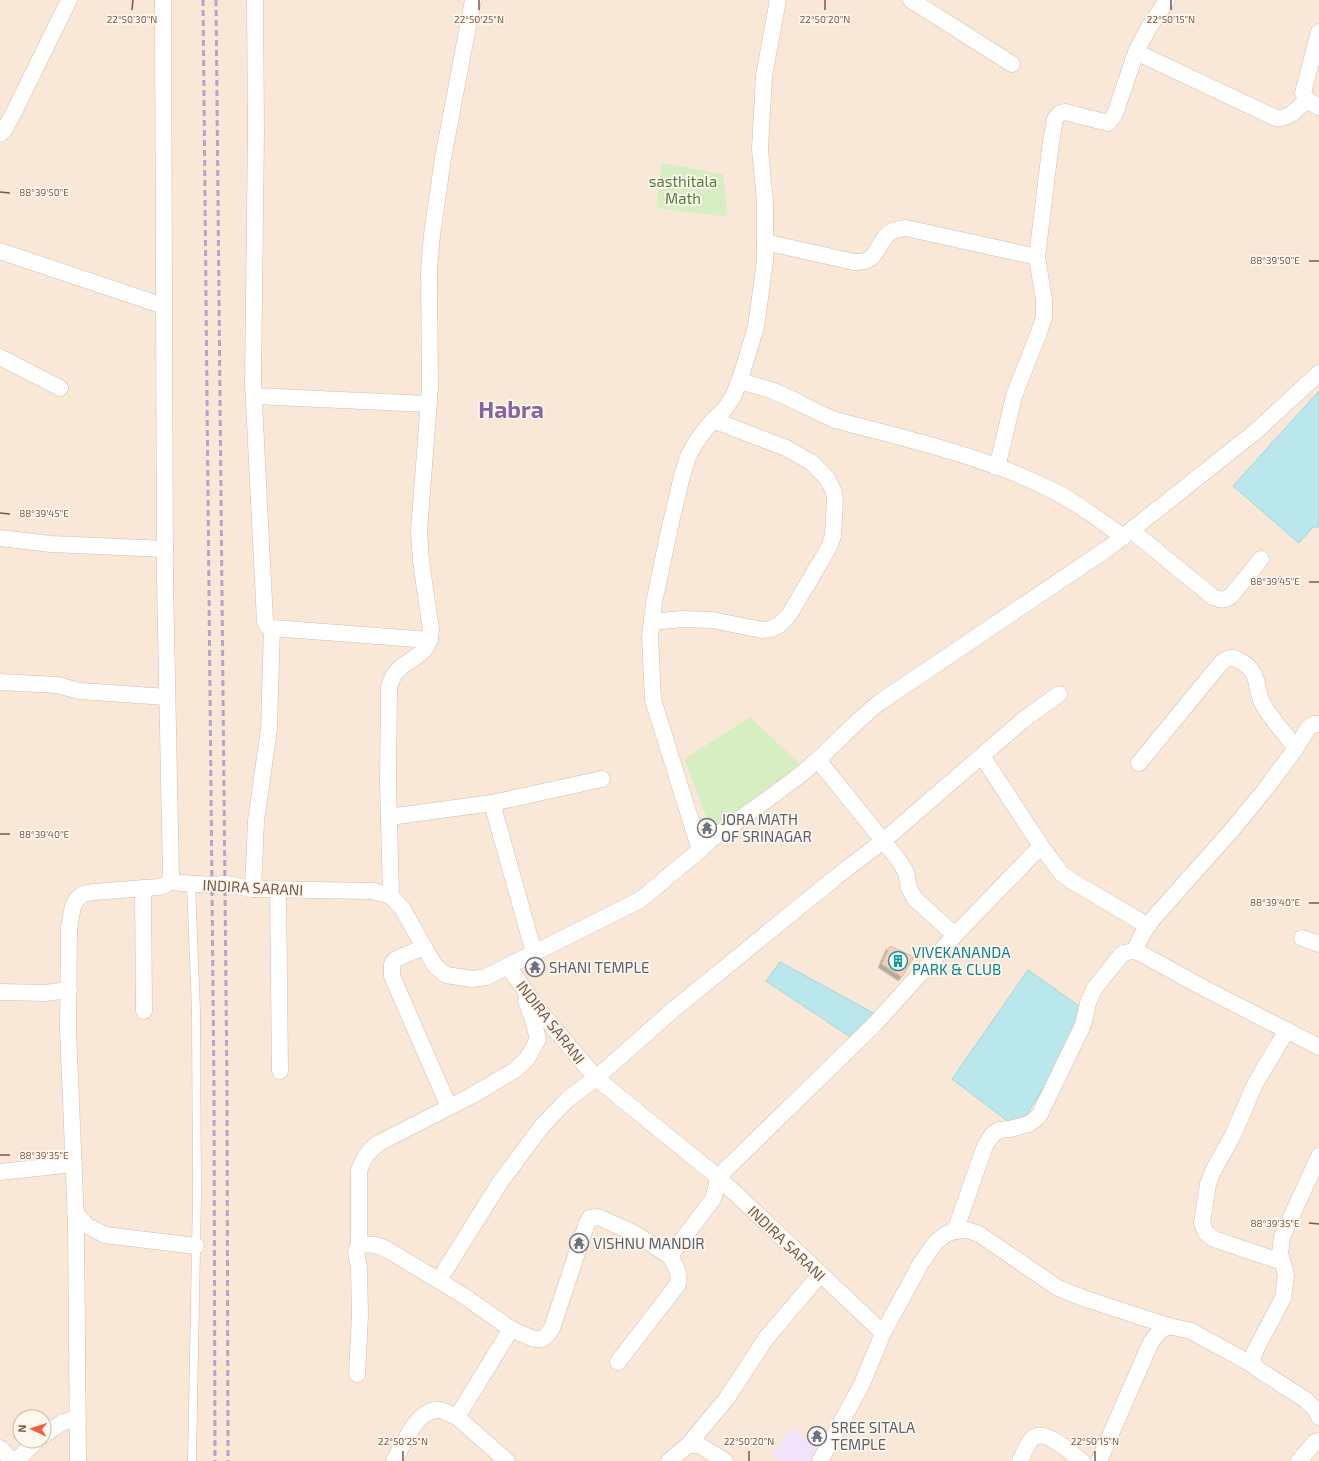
<svg xmlns="http://www.w3.org/2000/svg" width="1319" height="1461" font-family="'Exo 2',sans-serif">
  <defs>
    <filter id="shadow"><feDropShadow dx="-3.5" dy="3.5" stdDeviation="0" flood-color="#0004"/></filter>
  </defs>
  <rect width="100%" height="100%" fill="#fef4e7"/>
  <path fill="#f9e8d7" fill-rule="evenodd" d="M0 0H1319V1461H0ZM20 1417H44V1441H20Z"/>
  <path fill="#f1e3fb" d="M792 1428 820 1451 811 1461H782L772 1455Z"/>
  <g fill="#d7eec3">
    <path d="M662 163 723 174 728 217 656 208Z"/>
    <path d="M750 717 804 768 711 830 684 759Z"/>
  </g>
  <g fill="#b9e7eb" stroke="#9ed8de">
    <path d="M1319 391V527H1313L1299 543 1233 486Z"/>
    <path d="M780 962 877 1015 852 1038 766 981Z"/>
    <path d="M1028 970 1089 1013 1018 1129 952 1079Z"/>
  </g>
  <path fill="#f7d0bc" stroke="#ebb49a" filter="url(#shadow)" d="M890 946 914 957 902 977 882 964Z"/>
  <g fill="none" stroke-linecap="round" stroke-linejoin="round">
    <g stroke="#d5bdae" stroke-width="9">
      <path id="lane" d="M191 884 196 1011 197 1196 192 1461"/>
    </g>
    <g stroke="#d5bdae" stroke-width="17">
      <g id="street">
        <path d="M255 0 256 131 253 382 265 621 267 626 272 628 430 640"/>
        <path d="M911 0 1012 64"/>
        <path d="M1319 32 1303 93 1307 100 1319 107"/>
        <path d="M1136 52 1276 118C1290 119 1298 108 1307 100"/>
        <path d="M0 134 4 130 12 116 69 0"/>
        <path d="M765 242 854 262C878 263 875 247 888 234 893 229 900 229 906 228L1037 257"/>
        <path d="M0 251 164 306"/>
        <path d="M0 357 60 388"/>
        <path d="M740 381C753 385 766 388 778 393 798 401 815 412 835 420 908 439 984 456 1052 490 1077 503 1100 520 1123 537"/>
        <path d="M254 396 428 404"/>
        <path d="M996 467 1001 452 1014 396 1039 332 1044 317V300L1037 257 1051 142 1055 119 1060 113 1065 112 1108 123 1115 114 1136 52 1149 27 1167 0"/>
        <path d="M1131 530 1213 597C1221 600 1224 601 1231 596L1261 559"/>
        <path d="M0 538 51 544 165 549"/>
        <path d="M652 622 682 619 712 620 762 630 771 629 779 625 789 615 828 549 833 536 835 498 833 490 827 478 811 462 786 448 713 420"/>
        <path d="M0 682 57 685 80 691 167 697"/>
        <path d="M982 756 1041 846 1061 873 1072 881 1148 926"/>
        <path d="M818 760 897 858 906 872 909 888 915 899 955 935"/>
        <path d="M1139 763 1221 663C1228 657 1232 656 1240 661 1263 674 1253 688 1264 706 1273 721 1285 734 1296 748"/>
        <path d="M492 803 534 953"/>
        <path d="M389 817 492 803 602 779"/>
        <path d="M700 850 653 700 650 637 654 603 669 531 682 476 688 457 696 442 707 427 724 410 733 397 741 376 756 327 765 261V202L760 149 764 76 778 0"/>
        <path d="M169 882 212 885 225 884 253 889 373 891 391 896 402 908 435 966 446 975 472 979 486 977 508 966 537 1008 596 1078 718 1177 883 1333"/>
        <path d="M143 888 144 1011"/>
        <path d="M253 889 256 821 269 729 272 628"/>
        <path d="M278 889 280 1071"/>
        <path d="M391 896 388 782 389 687C391 681 393 674 398 670 414 654 429 657 431 630L421 561 419 531 430 387 429 269 432 235 443 158 473 0"/>
        <path d="M1302 938 1319 944"/>
        <path d="M424 947 396 959 392 964V976L449 1107"/>
        <path d="M1134 951 1143 933 1151 921 1231 831 1264 791 1296 748 1308 728 1314 724H1319"/>
        <path d="M508 966 640 900 700 850 710 840C741 818 772 797 801 774 829 752 852 724 880 702L1110 547 1255 432 1319 373"/>
        <path d="M0 992 45 993 69 990"/>
        <path d="M1319 1156 1282 1237 1280 1253 1286 1275 1283 1298 1255 1351 1252 1360 1256 1368 1306 1400 1315 1409 1319 1417"/>
        <path d="M0 1172 74 1164"/>
        <path d="M718 1177 875 1024 955 935 1041 846"/>
        <path d="M75 1212 86 1225 105 1235 196 1246"/>
        <path d="M955 1231 985 1146 992 1135 999 1130 1010 1129 1029 1124 1039 1116 1083 1025 1088 1003 1094 989 1121 955C1128 951 1133 950 1140 953L1200 986 1319 1047"/>
        <path d="M359 1246V1171C364 1157 367 1152 379 1143L471 1096 515 1070 527 1059 538 1039 532 1017 526 1001"/>
        <path d="M1282 1262 1214 1239 1206 1233 1202 1223 1208 1184 1213 1171 1233 1135 1255 1084 1287 1030"/>
        <path d="M439 1280 499 1184 542 1126 568 1099 596 1078 673 1010 836 877 883 841 1022 721 1059 694"/>
        <path d="M618 1362 678 1284C681 1273 675 1266 670 1256"/>
        <path d="M357 1374 360 1315 359 1268 356 1251 359 1246C370 1243 378 1245 388 1250L461 1294 511 1329"/>
        <path d="M457 1417 507 1461"/>
        <path d="M44 1435 63 1422 78 1418"/>
        <path d="M688 1445 727 1398 767 1337 820 1275"/>
        <path d="M0 1448 12 1461"/>
        <path d="M16 1461 36 1441"/>
        <path d="M78 1461 76 1222 68 1029 69 928 73 906 77 899 83 894 93 892 159 887C167 885 169 883 171 876L165 581 163 0"/>
        <path d="M394 1461C403 1445 417 1408 439 1410 445 1411 452 1415 457 1417L511 1329 534 1339H541L547 1335 552 1328 587 1223 590 1218 598 1217 634 1233 670 1256 713 1199 716 1189 718 1177"/>
        <path d="M669 1461 688 1445H699L725 1461"/>
        <path d="M820 1461 862 1384 883 1333 921 1263 936 1242 946 1234 955 1231 967 1230 979 1234 1058 1288 1086 1299 1169 1326"/>
        <path d="M1020 1461C1023 1454 1028 1442 1034 1437 1046 1429 1072 1454 1082 1461"/>
        <path d="M1099 1461 1151 1342 1160 1331 1169 1326 1191 1331 1253 1365"/>
        <path d="M1299 1461 1315 1442 1319 1441"/>
      </g>
    </g>
    <use href="#lane" stroke="#fff" stroke-width="8"/>
    <use href="#street" stroke="#fff" stroke-width="16"/>
    <g stroke="#b6a3cb" stroke-width="3" stroke-dasharray="6 4" stroke-linecap="butt">
      <path d="M203 0 214 1088 215 1461"/>
      <path d="M216 0 227 1088 228 1461"/>
    </g>
  </g>
  <path fill="none" stroke="#7c5748" stroke-width="1.5" d="M132 10 133 0M479 10V0M825 10V0M1171 10V0M0 192 10 193M1309 261H1319M0 513 10 514M1309 582H1319M0 834H10M1309 903H1319M0 1155H10M1309 1223 1319 1224M403 1461V1451M749 1461V1451M1095 1461V1451"/>
  <defs>
    <g id="temple-ring" transform="scale(1)"><circle r="9.5" fill="#fff8ef" stroke="#6b7280" stroke-width="1.5"/><path d="M0-6L5-2H3V0L6.5 2.5H4V6H1.5V3h-3V6H-4V2.5H-6.5L-3 0V-2H-5Z" fill="#6b7280"/></g>
    <g id="building-ring" transform="scale(1)"><circle r="9.5" fill="#fff8ef" stroke="#0f9aa8" stroke-width="1.5"/><path d="M-4-6H4V6H1V3H-1V6H-4ZM-2.5-4.3h1.7v1.8h-1.7ZM.8-4.3h1.7v1.8H.8ZM-2.5-1h1.7V.8h-1.7ZM.8-1h1.7V.8H.8Z" fill="#0f9aa8"/></g>
  </defs>
  <g fill-rule="evenodd">
    <use href="#temple-ring" x="707" y="828"/>
    <use href="#building-ring" x="898" y="961"/>
    <use href="#temple-ring" x="535" y="967"/>
    <use href="#temple-ring" x="579" y="1243"/>
    <use href="#temple-ring" x="817" y="1436"/>
  </g>
  <g text-anchor="middle" dominant-baseline="central" stroke-width="3.5" stroke-linejoin="round" paint-order="stroke">
    <g font-size="15" fill="#527c3c" stroke="#fff8ef">
      <text x="683" y="181">sasthitala<tspan x="683" dy="17">Math</tspan></text>
    </g>
    <g font-size="15" fill="#5b616d" stroke="#fff8ef" text-anchor="start">
      <text x="721" y="819">JORA MATH<tspan x="721" dy="17">OF SRINAGAR</tspan></text>
      <text x="549" y="967">SHANI TEMPLE</text>
      <text x="593" y="1243">VISHNU MANDIR</text>
      <text x="831" y="1427">SREE SITALA<tspan x="831" dy="17">TEMPLE</tspan></text>
    </g>
    <g font-size="15" fill="#7c5748" stroke="#fff8ef">
      <text transform="translate(253 887) rotate(3)">INDIRA SARANI</text>
      <text transform="translate(551 1022) rotate(52)">INDIRA SARANI</text>
      <text transform="translate(787 1243) rotate(44)">INDIRA SARANI</text>
    </g>
    <g font-size="15" fill="#0d838f" stroke="#fff8ef" text-anchor="start">
      <text x="912" y="952">VIVEKANANDA<tspan x="912" dy="17">PARK &amp; CLUB</tspan></text>
    </g>
    <g font-size="23" font-weight="bold" fill="#87639f" stroke="#fff8ef">
      <text x="511" y="409">Habra</text>
    </g>
  </g>
  <g font-size="10" text-anchor="middle" fill="#7c5748" stroke="#fff8ef" stroke-width="3.5" stroke-linejoin="round" paint-order="stroke">
    <text x="132" y="23">22°50'30"N</text>
    <text x="479" y="23">22°50'25"N</text>
    <text x="825" y="23">22°50'20"N</text>
    <text x="1171" y="23">22°50'15"N</text>
    <text x="44" y="196">88°39'50"E</text>
    <text x="1275" y="264">88°39'50"E</text>
    <text x="44" y="517">88°39'45"E</text>
    <text x="1275" y="585">88°39'45"E</text>
    <text x="44" y="838">88°39'40"E</text>
    <text x="1275" y="906">88°39'40"E</text>
    <text x="44" y="1159">88°39'35"E</text>
    <text x="1275" y="1227">88°39'35"E</text>
    <text x="403" y="1445">22°50'25"N</text>
    <text x="749" y="1445">22°50'20"N</text>
    <text x="1095" y="1445">22°50'15"N</text>
  </g>
  <g transform="translate(32 1429) rotate(273)"><circle r="19" fill="#fff8ef" stroke="#cbb8ac"/>
  <path d="M0-3L7 15L0 10L-7 15Z" fill="#f45e40"/>
  <text y="-6" font-size="11" font-weight="bold" text-anchor="middle" fill="#7c5748">N</text>
  </g>
</svg>
